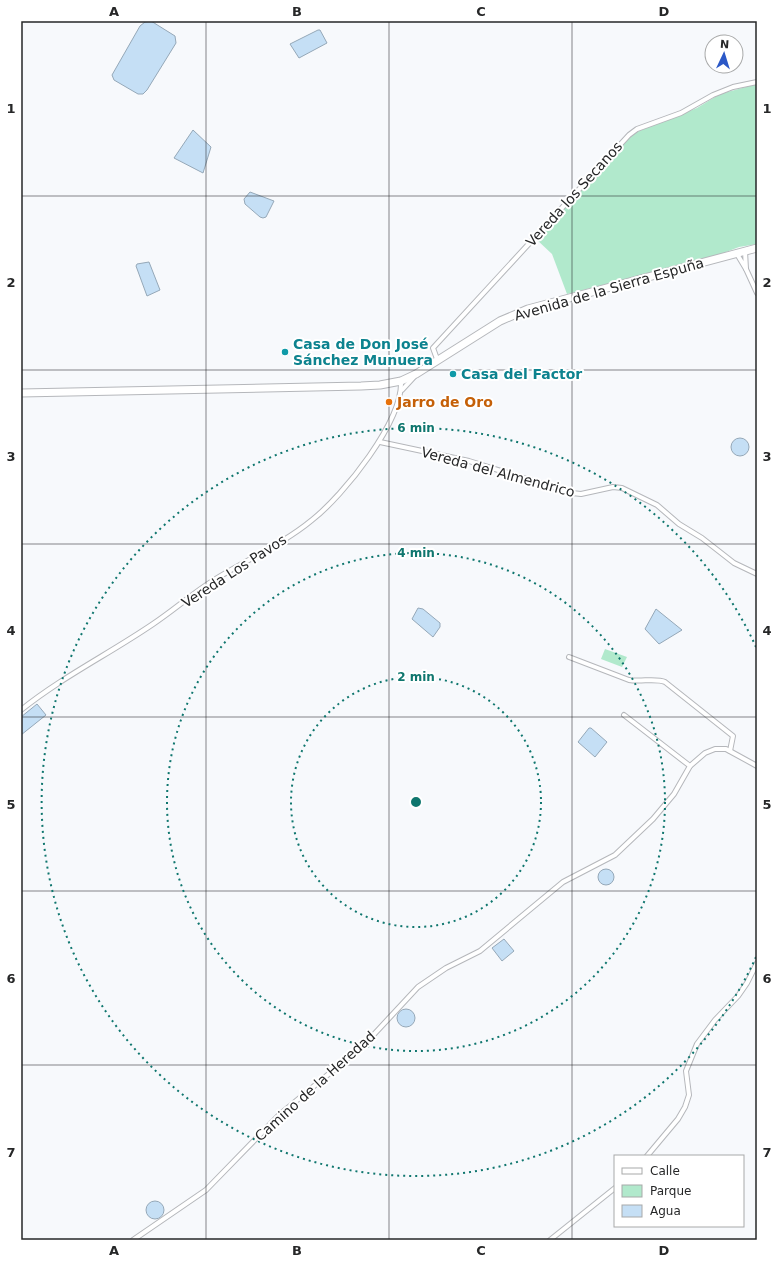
<svg xmlns="http://www.w3.org/2000/svg" width="778" height="1261" font-family="'DejaVu Sans',sans-serif">
  <rect width="100%" height="100%" fill="#f7f9fc"/>
  <g fill="#b1e9cc">
    <path d="M757 84V244L739 247 713 257 567 294 552 254 536 239 631 136 639 131 697 108 720 94Z"/>
    <path d="M605 649 627 657 622 667 601 659Z"/>
  </g>
  <g fill="#c5dff5" stroke="#95a8b8">
    <path d="M151 21 175 36 176 43 147 90 143 94H138L114 80 112 75 140 26 145 22Z"/>
    <path d="M318 30H320L327 43 299 58 290 44Z"/>
    <path d="M193 130 211 147 203 173 174 158Z"/>
    <path d="M250 192 274 201 266 217 263 218 260 217 245 204 244 199Z"/>
    <path d="M149 262 160 290 147 296 136 266 137 264Z"/>
    <circle cx="740" cy="447" r="9"/>
    <path d="M418 608 423 609 440 623V627L433 637 412 619Z"/>
    <path d="M656 609 682 630 659 644 645 629Z"/>
    <path d="M37 704 46 715 21 735V717Z"/>
    <path d="M589 728H591L607 742 595 757 578 742Z"/>
    <circle cx="606" cy="877" r="8"/>
    <path d="M504 939 514 951 502 961 492 948Z"/>
    <circle cx="406" cy="1018" r="9"/>
    <circle cx="155" cy="1210" r="9"/>
  </g>
  <g fill="none" stroke-linecap="round" stroke-linejoin="round">
    <g stroke="#b5b7bb" stroke-width="6">
      <g id="street">
        <path d="M737 254 746 269 745 251"/>
        <path d="M746 269 757 293"/>
        <path d="M437 359 433 348 629 135 637 129 681 113 713 95 733 87 757 82"/>
        <path d="M402 390 414 377"/>
        <path d="M380 442 469 461 572 493 581 494 613 487 622 488 657 505 679 524 702 538 734 563 757 574"/>
        <path d="M569 657 629 680C640 682 657 678 665 682L733 736 730 751"/>
        <path d="M21 710C62 677 109 654 153 624 174 610 193 593 214 580 246 560 283 544 312 520 344 495 403 421 401 381"/>
        <path d="M624 715 690 766"/>
        <path d="M647 1156 678 1119 685 1107 689 1095 686 1071 697 1044 715 1020 738 996 747 983 757 963"/>
        <path d="M133 1240 206 1190 279 1115 365 1044 418 987 446 968 480 951 563 882 615 855 653 819 674 794 690 766 705 753 715 749H726L757 766"/>
        <path d="M550 1240 615 1188"/>
      </g>
    </g>
    <g stroke="#b5b7bb" stroke-width="9">
      <path id="primary" d="M21 393 361 386 380 385 401 381 416 374 500 321 528 309 757 248"/>
    </g>
    <use href="#street" stroke="#fff" stroke-width="4"/>
    <use href="#primary" stroke="#fff" stroke-width="7"/>
  </g>
  <path fill="none" stroke="#262728" stroke-width="1" stroke-opacity="0.55" d="M206 21V1240M389 21V1240M572 21V1240M21 196H757M21 370H757M21 544H757M21 717H757M21 891H757M21 1065H757"/>
  <g fill="none" stroke="#0f766e" stroke-width="2" stroke-dasharray="2 4">
    <circle cx="416" cy="802" r="125"/>
    <circle cx="416" cy="802" r="249"/>
    <path d="M756 957A374 374 0 1 1 756 647"/>
  </g>
  <g fill="#0f9aa8" stroke="#fff" stroke-width="1.5">
    <circle cx="285" cy="352" r="4"/>
    <circle cx="453" cy="374" r="4"/>
  </g>
  <circle fill="#e8710a" stroke="#fff" stroke-width="1.5" cx="389" cy="402" r="4"/>
  <g text-anchor="middle" dominant-baseline="central" stroke-width="4" stroke-linejoin="round" paint-order="stroke">
    <g font-size="14" fill="#262728" stroke="#fff">
      <text transform="translate(574 194) rotate(-48)">Vereda los Secanos</text>
      <text transform="translate(609 289) rotate(-16)">Avenida de la Sierra Espuña</text>
      <text transform="translate(498 472) rotate(15)">Vereda del Almendrico</text>
      <text transform="translate(234 571) rotate(-33)">Vereda Los Pavos</text>
      <text transform="translate(315 1086) rotate(-42)">Camino de la Heredad</text>
    </g>
    <g font-size="14" font-weight="bold" fill="#0d838f" stroke="#fff" text-anchor="start">
      <text x="293" y="344">Casa de Don José<tspan x="293" dy="16">Sánchez Munuera</tspan></text>
      <text x="461" y="374">Casa del Factor</text>
    </g>
    <g font-size="14" font-weight="bold" fill="#c56008" stroke="#fff" text-anchor="start">
      <text x="397" y="402">Jarro de Oro</text>
    </g>
  </g>
  <circle cx="416" cy="802" r="6" fill="#0f766e" stroke="#fff" stroke-width="2"/>
  <g font-size="12" text-anchor="middle" font-weight="bold" fill="#0f766e" stroke="#fff" stroke-width="4" stroke-linejoin="round" paint-order="stroke">
    <text x="416" y="432">6 min</text>
    <text x="416" y="557">4 min</text>
    <text x="416" y="681">2 min</text>
  </g>
  <rect width="778" height="1261" fill="none" stroke="#ffffff" stroke-width="44"/>
  <rect x="614" y="1155" width="130" height="72" fill="#ffffff" stroke="#a8a9a9"/>
  <rect x="622" y="1168" width="20" height="6" fill="#ffffff" stroke="#a8a9a9"/>
  <text x="650" y="1175" font-size="12" fill="#262728">Calle</text>
  <rect x="622" y="1185" width="20" height="12" fill="#b1e9cc" stroke="#a8a9a9"/>
  <text x="650" y="1195" font-size="12" fill="#262728">Parque</text>
  <rect x="622" y="1205" width="20" height="12" fill="#c5dff5" stroke="#a8a9a9"/>
  <text x="650" y="1215" font-size="12" fill="#262728">Agua</text>
  <g transform="translate(724 54) rotate(4)"><circle r="19" fill="#ffffff" stroke="#a8a9a9"/>
  <path d="M0-3L7 15L0 10L-7 15Z" fill="#2b58c7"/>
  <text y="-6" font-size="11" font-weight="bold" text-anchor="middle" fill="#262728">N</text>
  </g>
  <rect x="22" y="22" width="734" height="1217" fill="none" stroke="#262728" stroke-width="1.5"/>
  <g font-size="13" text-anchor="middle" font-weight="bold" fill="#262728">
    <text x="114" y="16">A</text>
    <text x="297" y="16">B</text>
    <text x="481" y="16">C</text>
    <text x="664" y="16">D</text>
    <text x="11" y="113">1</text>
    <text x="767" y="113">1</text>
    <text x="11" y="287">2</text>
    <text x="767" y="287">2</text>
    <text x="11" y="461">3</text>
    <text x="767" y="461">3</text>
    <text x="11" y="635">4</text>
    <text x="767" y="635">4</text>
    <text x="11" y="809">5</text>
    <text x="767" y="809">5</text>
    <text x="11" y="983">6</text>
    <text x="767" y="983">6</text>
    <text x="11" y="1157">7</text>
    <text x="767" y="1157">7</text>
    <text x="114" y="1255">A</text>
    <text x="297" y="1255">B</text>
    <text x="481" y="1255">C</text>
    <text x="664" y="1255">D</text>
  </g>
</svg>
